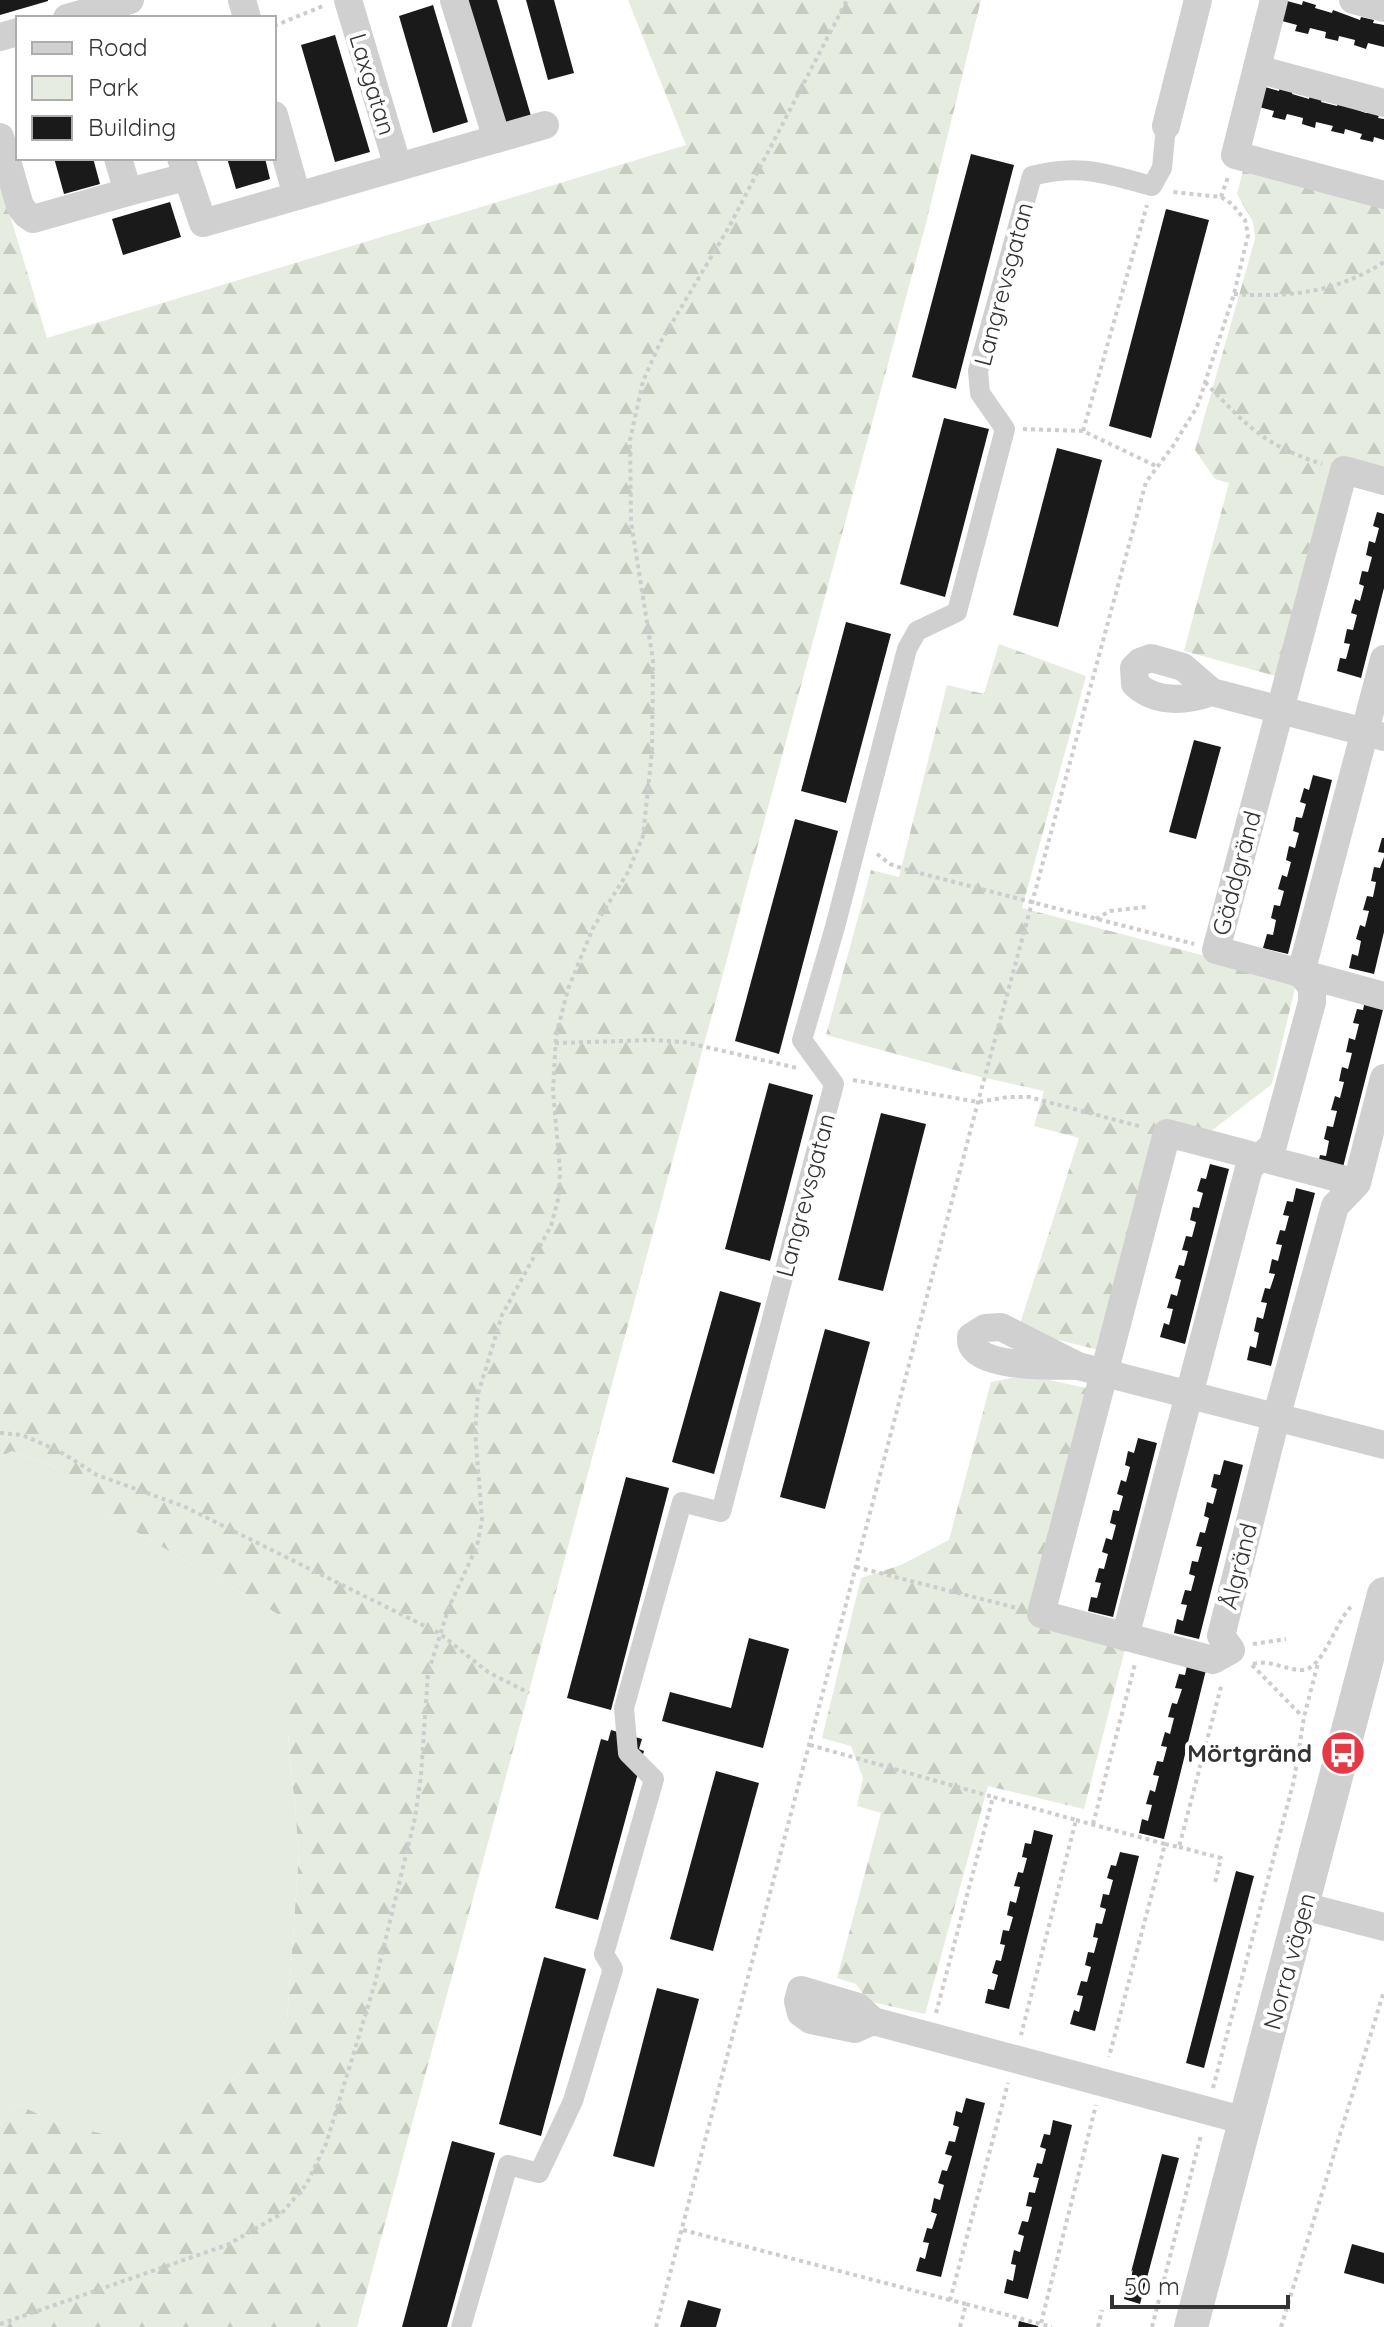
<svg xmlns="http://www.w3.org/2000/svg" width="1384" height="2327" font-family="Quicksand,sans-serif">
  <defs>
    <pattern id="forest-firs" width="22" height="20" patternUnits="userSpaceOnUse" patternTransform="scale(2)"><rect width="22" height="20" fill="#e6ecdf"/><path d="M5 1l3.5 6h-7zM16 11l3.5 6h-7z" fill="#c6cbc0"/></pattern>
  </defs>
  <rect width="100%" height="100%" fill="#fff"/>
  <path fill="#e6ecdf" d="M12 1451 55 1467 90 1505 288 1620V1734L299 1853 287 2019 218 2095 139 2144 55 2122 15 2103 0 2126V1457Z"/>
  <g fill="url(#forest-firs)">
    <path d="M628 0H981L925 227 357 2327H0V2126L15 2103 55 2122 139 2143 218 2095 287 2019 299 1853 288 1733V1620L90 1505 55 1467 12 1451 0 1457V182L47 338 686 145Z"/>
    <path d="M1244 167 1384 208V475L1333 462 1276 676 1184 651 1229 483 1215 479 1195 450 1255 239 1253 222 1237 194Z"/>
    <path d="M999 644 1086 676 1022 908 1297 980 1272 1084 1206 1135 1167 1123 1107 1352 1018 1330 1079 1138 1034 1126 1044 1091 973 1075 826 1035 871 870 899 877 947 685 984 694Z"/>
    <path d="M1026 1375 1091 1389 1033 1621 1125 1649 1084 1809 988 1786 925 2014 868 2001 856 1984 837 1978 881 1813 857 1806 863 1778 851 1746 822 1738 861 1578 901 1565 949 1540 991 1382Z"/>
  </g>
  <g fill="#1a1a1a">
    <path d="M0 0H48V1L0 15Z"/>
    <path d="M468 0H497L531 116 505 124Z"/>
    <path d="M526 0H554L574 73 548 80Z"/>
    <path d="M1287 1 1302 5 1303 1 1316 5 1315 8 1332 13 1333 10 1360 20 1361 17 1374 20 1373 23 1384 25V47L1368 43 1366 49 1354 45 1355 40 1339 36 1338 41 1325 38 1326 32 1310 28 1308 34 1295 31 1297 25 1282 21Z"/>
    <path d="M433 5 468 122 433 133 399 16Z"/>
    <path d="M335 35 370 152 335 162 301 45Z"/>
    <path d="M1265 87 1279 91 1280 87 1293 91 1292 94 1309 99 1310 95 1322 99 1321 102 1337 106 1338 103 1366 113H1380L1378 118 1384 119V140L1374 137 1373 142 1360 139 1362 134 1345 129 1344 134 1331 131 1333 126 1316 122 1315 128 1302 124 1303 118 1287 114 1285 120 1272 117 1274 111 1259 107Z"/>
    <path d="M971 154 1014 165 956 389 912 377Z"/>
    <path d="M54 158H93L100 184 64 194Z"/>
    <path d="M227 158H265L270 179 236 189Z"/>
    <path d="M170 202 181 237 123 255 112 219Z"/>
    <path d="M1166 209 1209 220 1151 438 1109 426Z"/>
    <path d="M944 418 989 429 945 597 900 584Z"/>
    <path d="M1057 448 1102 460 1058 627 1013 615Z"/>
    <path d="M1377 512 1384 514V588L1361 678 1337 671 1340 658 1346 659 1350 644 1344 643 1347 629 1353 630 1357 615 1351 613 1355 599 1360 601 1364 586 1359 584 1362 571 1368 572 1372 557 1366 555 1369 541 1375 543 1379 528 1373 526Z"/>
    <path d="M846 622 891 634 846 803 801 791Z"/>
    <path d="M1194 740 1221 747 1196 839 1169 832Z"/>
    <path d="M1313 775 1332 780 1288 954 1263 948 1267 934 1273 935 1276 920 1271 918 1274 905 1280 906 1284 891 1278 889 1282 875 1287 877 1291 862 1286 860 1289 846 1295 848 1299 833 1293 831 1296 817 1302 818 1306 804 1300 802 1304 788 1309 790Z"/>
    <path d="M795 819 838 831 779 1054 735 1041Z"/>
    <path d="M1382 838H1384V853L1378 852Z"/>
    <path d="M1384 857V932L1374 974 1349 968 1352 954 1358 956 1361 941 1356 939 1360 925 1365 927 1369 911 1363 910 1367 896 1373 897 1376 882 1371 881 1374 867 1380 868Z"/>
    <path d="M1366 996 1384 1006 1341 1175 1317 1168 1320 1155 1326 1156 1329 1141 1324 1139 1327 1126 1333 1127 1337 1111 1331 1110 1335 1096 1340 1098 1344 1082 1339 1081 1342 1067 1348 1069 1352 1053 1346 1052 1349 1038 1355 1040 1359 1024 1353 1023 1357 1009 1363 1010Z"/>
    <path d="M769 1083 813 1095 770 1261 725 1249Z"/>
    <path d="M881 1113 926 1124 883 1291 838 1280Z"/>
    <path d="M1210 1164 1229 1169 1185 1344 1160 1337 1164 1323 1169 1325 1173 1309 1167 1308 1171 1294 1177 1296 1181 1280 1175 1278 1179 1265 1184 1266 1188 1251 1182 1250 1186 1236 1192 1237 1196 1222 1190 1220 1193 1207 1199 1208 1203 1193 1197 1191 1201 1178 1206 1179Z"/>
    <path d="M1296 1188 1315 1193 1271 1366 1247 1360 1250 1346 1256 1348 1259 1333 1254 1331 1257 1317 1263 1319 1267 1303 1261 1302 1265 1288 1270 1289 1275 1274 1269 1273 1272 1259 1278 1261 1282 1245 1276 1244 1280 1230 1285 1231 1289 1216 1283 1215 1287 1201 1293 1202Z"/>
    <path d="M720 1291 761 1303 714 1474 672 1462Z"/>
    <path d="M825 1329 870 1342 825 1509 780 1497Z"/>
    <path d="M1138 1438 1157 1443 1113 1617 1088 1611 1091 1597 1097 1598 1101 1583 1095 1582 1099 1568 1104 1569 1108 1554 1102 1552 1106 1538 1112 1540 1116 1525 1110 1523 1113 1510 1119 1511 1123 1496 1117 1494 1121 1480 1126 1482 1130 1467 1125 1465 1128 1451 1134 1453Z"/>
    <path d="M1224 1460 1243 1465 1199 1639 1174 1633 1177 1619 1183 1621 1187 1605 1181 1604 1185 1590 1191 1591 1195 1576 1189 1574 1192 1561 1198 1562 1202 1547 1196 1546 1200 1532 1205 1533 1209 1518 1204 1516 1207 1502 1213 1504 1217 1489 1211 1487 1214 1474 1220 1475Z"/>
    <path d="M626 1477 669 1488 611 1710 567 1698Z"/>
    <path d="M749 1638 789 1649 763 1748 662 1721 670 1692 731 1708Z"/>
    <path d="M1188 1661 1207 1666 1164 1839 1139 1833 1142 1819 1148 1821 1152 1805 1146 1804 1150 1790 1155 1792 1159 1776 1153 1775 1157 1761 1163 1762 1167 1747 1161 1746 1165 1732 1170 1734 1174 1718 1168 1717 1172 1703 1177 1704 1182 1689 1175 1688 1179 1674 1185 1675Z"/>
    <path d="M611 1730 642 1739 639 1749 644 1751 598 1920 555 1908 601 1739 608 1741Z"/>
    <path d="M716 1771 759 1783 713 1951 670 1939Z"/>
    <path d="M1034 1830 1053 1835 1009 2009 985 2003 988 1989 994 1990 998 1975 992 1973 996 1960 1001 1961 1005 1945 1000 1944 1003 1930 1009 1931 1013 1917 1007 1915 1010 1901 1016 1903 1020 1887 1014 1886 1018 1872 1023 1873 1027 1858 1022 1857 1025 1843 1031 1844Z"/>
    <path d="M1120 1852 1139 1856 1095 2031 1070 2024 1074 2010 1079 2012 1083 1996 1077 1995 1081 1981 1087 1982 1091 1967 1085 1965 1088 1952 1094 1953 1098 1938 1093 1937 1096 1923 1102 1924 1106 1909 1100 1907 1103 1894 1109 1895 1113 1880 1107 1878 1111 1865 1116 1866Z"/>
    <path d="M1236 1871 1254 1876 1204 2068 1186 2063Z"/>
    <path d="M544 1957 586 1969 541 2136 499 2124Z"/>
    <path d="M657 1988 699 1999 654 2167 613 2156Z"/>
    <path d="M966 2098 985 2103 941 2277 916 2271 920 2257 925 2259 929 2243 923 2242 927 2228 932 2229 937 2214 931 2212 934 2198 940 2200 944 2185 938 2183 942 2170 947 2171 952 2156 945 2154 949 2141 955 2142 959 2127 953 2125 956 2111 962 2113Z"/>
    <path d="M1053 2120 1072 2125 1028 2299 1004 2293 1007 2279 1013 2281 1016 2265 1011 2264 1014 2250 1020 2252 1024 2236 1018 2234 1022 2221 1028 2222 1032 2207 1026 2206 1029 2192 1035 2193 1039 2178 1033 2177 1037 2163 1042 2164 1046 2149 1040 2147 1044 2134 1050 2135Z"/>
    <path d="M452 2141 495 2153 447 2327H402Z"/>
    <path d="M1162 2154 1179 2158 1140 2304 1124 2299Z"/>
    <path d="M1352 2244 1384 2253V2284L1344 2273Z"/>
    <path d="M688 2300 721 2309 716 2327H680Z"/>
    <path d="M1019 2321 1038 2326V2327H1018Z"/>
  </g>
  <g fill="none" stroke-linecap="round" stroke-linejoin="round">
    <g stroke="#cdcdcd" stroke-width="4" stroke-dasharray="4 4" stroke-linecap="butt">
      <path d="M274 26 323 6"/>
      <path d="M1221 197 1228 177"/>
      <path d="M1234 294C1288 298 1338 292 1384 262"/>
      <path d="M1205 382C1246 425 1263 445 1322 464"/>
      <path d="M1023 429 1083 431 1158 467"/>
      <path d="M1083 431 1147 205"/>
      <path d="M877 854 890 864 904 869 1194 944"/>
      <path d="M1096 919 1110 911 1146 907"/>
      <path d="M555 1043 653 1040 684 1042 797 1068"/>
      <path d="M853 1080 978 1102 1008 1097H1029L1142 1127"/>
      <path d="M0 1433 22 1435 59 1451 97 1475 183 1506 439 1633 488 1672 529 1693"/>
      <path d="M856 1567 1017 1608"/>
      <path d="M1253 1644 1286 1639"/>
      <path d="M1253 1664C1270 1659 1285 1670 1302 1670 1323 1670 1335 1622 1351 1607"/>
      <path d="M1252 1665 1302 1716"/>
      <path d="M810 1745 993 1797"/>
      <path d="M1076 1820 1165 1844 1109 2057"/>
      <path d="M1093 1824 1135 1664"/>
      <path d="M1165 1844 1179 1847 1222 1683"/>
      <path d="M1179 1847 1221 1858 1215 1883"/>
      <path d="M936 2013 993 1797 1076 1820 1021 2035"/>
      <path d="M1213 2088 1294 1780 1304 1717 1318 1663"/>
      <path d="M683 2230 950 2300"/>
      <path d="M966 2304 950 2300 1008 2083"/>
      <path d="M1041 2323 1096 2105"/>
      <path d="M0 2324 227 2245 281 2214 306 2185 326 2144 375 1983 415 1818 421 1775 428 1673 449 1607 477 1546 482 1520 475 1431 478 1394 502 1315 551 1226 559 1196 560 1170 553 1091 556 1036 568 989 593 928 628 872 643 836 652 751 653 660 631 522 630 440 643 381 660 343 729 227 847 0"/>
      <path d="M656 2327 978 1102 1146 482 1173 446 1197 407 1234 294 1248 235 1245 220 1232 204 1221 197 1173 192"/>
      <path d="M960 2327 966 2304 1052 2327"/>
      <path d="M1098 2327 1102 2310"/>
      <path d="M1152 2327 1201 2135"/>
      <path d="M1281 2327 1384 1991"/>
    </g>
    <path stroke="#d0d0d0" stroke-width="20" d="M461 2327 508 2165 539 2173 573 2101 613 1969 604 1954 654 1779 628 1753 624 1708 682 1502 721 1512 834 1084 802 1040 835 927 907 649 917 631 957 612 1005 429 980 393 978 371 1032 176C1080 163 1106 174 1152 186L1162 168 1166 126"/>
    <g stroke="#d0d0d0" stroke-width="28">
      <path d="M242 0 247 18"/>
      <path d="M348 0 398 167"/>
      <path d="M454 0 497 139"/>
      <path d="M1274 0 1235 155 1384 195"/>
      <path d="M1353 0 1384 8"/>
      <path d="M67 18 130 0"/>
      <path d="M0 37 18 32"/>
      <path d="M1257 69 1384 103"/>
      <path d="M274 115 297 196"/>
      <path d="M1166 126 1198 0"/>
      <path d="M0 137 20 206 26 214 33 219 128 192"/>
      <path d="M118 158 128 192 186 177"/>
      <path d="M181 158 203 223 545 125"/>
      <path d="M1384 481 1344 470 1216 950 1384 996"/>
      <path d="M1212 692C1186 701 1157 704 1135 684L1134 668 1140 662 1151 658 1183 667 1212 692 1384 737"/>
      <path d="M1357 1183 1167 1133 1041 1614 1213 1660 1231 1650 1221 1636 1276 1418 1335 1206 1357 1183 1384 1078"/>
      <path d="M1078 1366C1056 1365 968 1370 971 1337L985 1328 1001 1327 1078 1366 1384 1445"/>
      <path d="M1125 1637 1249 1168 1273 1145 1312 1002V987L1301 973 1384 659"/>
      <path d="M1303 1906 1384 1927"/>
      <path d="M873 2021 855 2029 811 2020 801 2013 798 2001 801 1990 858 2007 873 2021 1246 2121"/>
    </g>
    <path stroke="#d0d0d0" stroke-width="34" d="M1191 2327 1384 1594"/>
  </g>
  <defs>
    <g id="bus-disc" transform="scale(2.3)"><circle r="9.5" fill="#e63946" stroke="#fff"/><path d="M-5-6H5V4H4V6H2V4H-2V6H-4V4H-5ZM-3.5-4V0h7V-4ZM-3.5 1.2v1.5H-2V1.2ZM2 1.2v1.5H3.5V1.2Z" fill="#fff"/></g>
  </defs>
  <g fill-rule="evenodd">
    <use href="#bus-disc" x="1343" y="1753"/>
  </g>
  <g text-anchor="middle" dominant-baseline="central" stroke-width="8" stroke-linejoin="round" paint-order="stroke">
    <g font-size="24" fill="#333" stroke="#fff">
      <text transform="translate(373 84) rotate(73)">Laxgatan</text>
      <text transform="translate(1003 284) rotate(-75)">Langrevsgatan</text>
      <text transform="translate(1236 873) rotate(-75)">Gäddgränd</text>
      <text transform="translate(805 1195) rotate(-75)">Langrevsgatan</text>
      <text transform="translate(1238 1566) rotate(-76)">Ålgränd</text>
      <text transform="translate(1289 1961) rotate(-75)">Norra vägen</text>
    </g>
    <g font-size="24" font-weight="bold" fill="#333" stroke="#fff" text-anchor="end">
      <text x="1312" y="1753">Mörtgränd</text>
    </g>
  </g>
  <rect x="16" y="16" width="260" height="144" fill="#ffffff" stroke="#adadad" stroke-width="2"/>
  <rect x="32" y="42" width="40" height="12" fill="#d0d0d0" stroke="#adadad" stroke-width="2"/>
  <text x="88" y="56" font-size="24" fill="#333333">Road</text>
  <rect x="32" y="76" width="40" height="24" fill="#e6ecdf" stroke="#adadad" stroke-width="2"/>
  <text x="88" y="96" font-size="24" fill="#333333">Park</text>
  <rect x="32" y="116" width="40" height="24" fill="#1a1a1a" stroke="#adadad" stroke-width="2"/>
  <text x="88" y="136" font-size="24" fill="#333333">Building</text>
  <path d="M1112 2295v12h176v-12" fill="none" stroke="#333333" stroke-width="4"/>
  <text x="1124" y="2295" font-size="24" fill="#333333" stroke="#ffffff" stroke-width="6" paint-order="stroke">50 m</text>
</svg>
